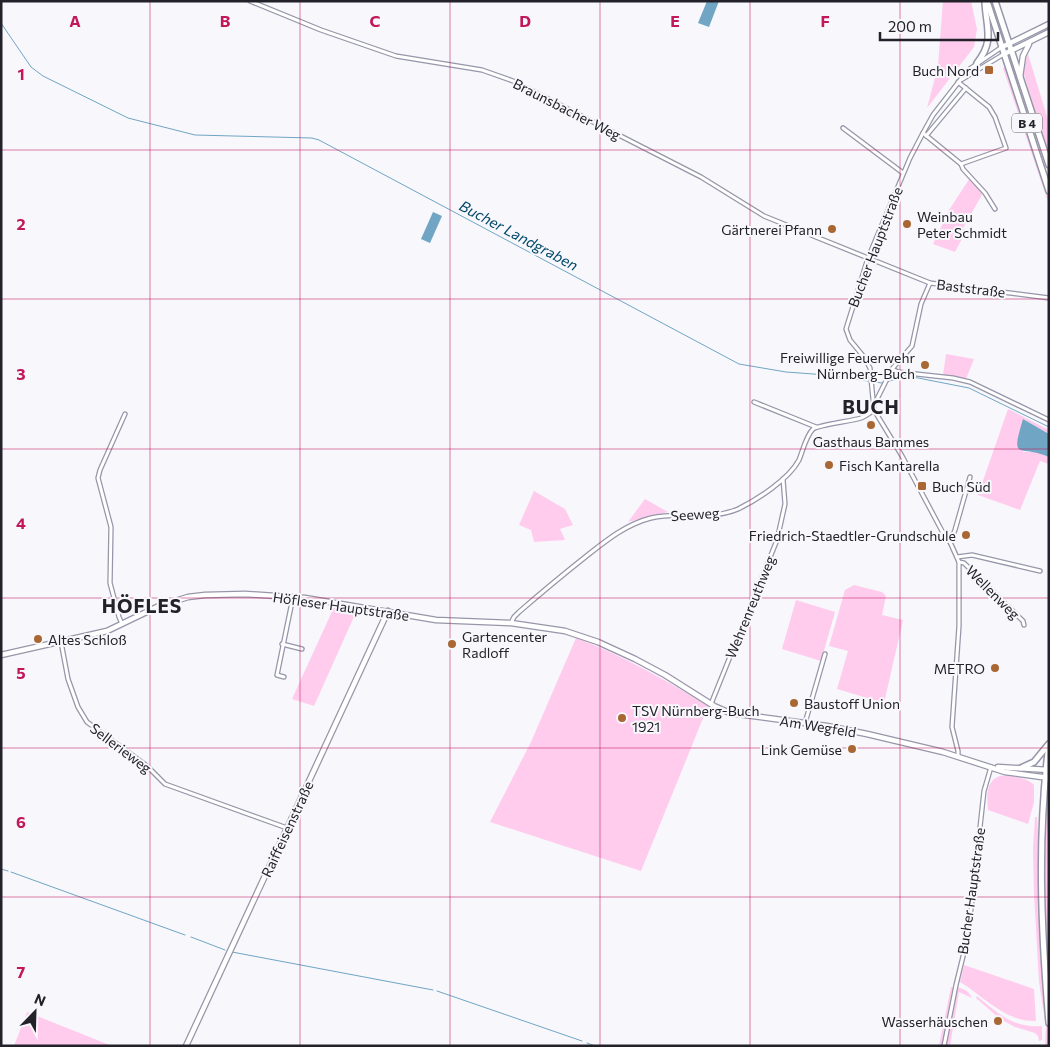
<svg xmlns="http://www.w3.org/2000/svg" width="1050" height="1047" font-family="Commissioner,sans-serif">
  <rect width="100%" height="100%" fill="#f7f7fc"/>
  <g fill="#fce">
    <path d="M943 1H971L977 29 974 47 927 108 938 66Z"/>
    <path d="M1028 54 1049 123V152L1046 150 1023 71 1024 58 1026 59Z"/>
    <path d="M1005 67 1049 199V205L1003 68Z"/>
    <path d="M970 178 983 193 963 228 966 231 955 252 933 244 949 210Z"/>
    <path d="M946 354 974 359 966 379 943 375Z"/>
    <path d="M1008 409 1049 430V434L1023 419V452H1037L1049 457V464L1040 461 1020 510 978 495Z"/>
    <path d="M534 491 565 509 573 525 560 529 565 540 534 542 531 530 519 525Z"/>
    <path d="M645 499 668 512 628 522Z"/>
    <path d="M854 585 882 592 886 596 882 615 903 620 884 703 837 689 848 651 829 646 845 590Z"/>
    <path d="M796 600 835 612 821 661 782 649Z"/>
    <path d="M335 605 357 610 314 706 292 699Z"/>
    <path d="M576 638C623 655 665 680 708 706L641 871 490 822 531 742Z"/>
    <path d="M1000 776C1009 775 1028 778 1034 785V802L1028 824 988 810C987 797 985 781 1000 776Z"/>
    <path d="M1047 789H1049L1047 836 1049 997 1043 855Z"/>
    <path d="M1035 817H1037L1038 830 1040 928 1048 1046H1045L1046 1027 1039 982 1034 894 1033 849Z"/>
    <path d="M964 965 1034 989 1036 1021C1005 1022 985 997 960 982Z"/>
    <path d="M951 987C960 987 968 989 972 998L959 992 950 1046H939Z"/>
    <path d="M977 996C998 1013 1012 1028 1042 1026V1040L1039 1041 1038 1036 1035 1033 1015 1027 1000 1019 976 998Z"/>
    <path d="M27 1012 112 1046H14Z"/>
  </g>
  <g fill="#71a5c4">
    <path d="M707 1H719L709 27 698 23Z"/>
    <path d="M433 212 442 216 430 243 421 239Z"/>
    <path d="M1023 419 1049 434V457C1019 444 1010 463 1023 419Z"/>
  </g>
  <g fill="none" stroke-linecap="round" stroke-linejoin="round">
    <g stroke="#71a5c4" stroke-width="1">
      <path d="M1 23 31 67 43 76 128 118 195 135 312 138 319 140 739 364 786 372 827 375 882 383 908 376 969 388 1049 427"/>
      <path d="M1 869 8 871"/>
      <path d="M11 872 185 935"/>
      <path d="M191 937 225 950"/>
      <path d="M232 952 433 990"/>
      <path d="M437 991 582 1041"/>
      <path d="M587 1043 595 1046"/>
    </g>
    <g stroke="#9696a9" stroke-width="5.5">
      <g id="minor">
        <path d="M250 1 321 30 396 56 482 70 513 81 701 177 764 216 930 283 1049 298"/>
        <path d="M961 80 1004 54"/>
        <path d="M958 82 989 107 995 117 1006 148 961 164"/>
        <path d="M843 128 903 173"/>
        <path d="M923 133 961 164 963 169 985 193 995 209"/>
        <path d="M926 136 966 88"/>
        <path d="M892 369 898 372 953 378 970 382 1049 420"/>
        <path d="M754 402 816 427"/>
        <path d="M873 403 877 399 892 369 912 346 921 304 930 283"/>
        <path d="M950 542 955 530 970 477"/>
        <path d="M957 557 972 555 1040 571"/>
        <path d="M959 562 964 563 1023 621 1024 625"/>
        <path d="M511 623 514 617 519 612C542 592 565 573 589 554 608 539 627 524 651 518 679 511 711 521 738 509 757 500 789 479 799 460 803 450 806 436 813 429 818 425 852 421 861 418 866 416 870 413 874 410"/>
        <path d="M122 624 119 617 110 583 111 527 98 478 100 470 125 414"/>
        <path d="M61 642 68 679 78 707 87 722 147 766 165 784 287 828"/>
        <path d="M282 644 302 649"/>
        <path d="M284 677 277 675 293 597"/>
        <path d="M711 704 777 540 785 504 783 479"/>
        <path d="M805 723 825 654"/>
        <path d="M958 757V751L952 727 959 626V562L950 542 942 531 902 456 874 410 870 368 864 357 850 340 846 329 868 258 910 158 923 133 933 115 968 70 1002 47"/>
        <path d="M944 1046 956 985 968 936 984 791 991 767"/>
      </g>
    </g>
    <g stroke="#9696a9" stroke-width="7">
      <g id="tertiary">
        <path d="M1002 47 1049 24"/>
        <path d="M1004 54 1049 32"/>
        <path d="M1020 77 1023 56 1029 44"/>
        <path d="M1 655 107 631 159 606 188 597 205 595 245 594 305 598 436 620 511 623 565 631 598 642 635 659 665 675 714 706 730 713 827 726 867 734 943 752 1005 772 1049 778"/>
        <path d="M998 767 1049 770"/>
        <path d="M186 1046 388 611"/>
      </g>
    </g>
    <g stroke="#9696a9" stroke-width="8">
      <g id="primary">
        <path d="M987 1 1049 191"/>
        <path d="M995 1 1049 165"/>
        <path d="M977 63C995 41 986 27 985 2"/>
        <path d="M1049 744C1037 837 1041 930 1049 1023"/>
        <path d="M1021 768 1034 762 1048 745"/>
      </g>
    </g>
    <use href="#minor" stroke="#fff" stroke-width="3"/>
    <use href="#tertiary" stroke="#fff" stroke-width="4.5"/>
    <use href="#primary" stroke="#fff" stroke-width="5"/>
  </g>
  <path fill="none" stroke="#c2185b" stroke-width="1" stroke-opacity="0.55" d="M150 1V1046M300 1V1046M450 1V1046M600 1V1046M750 1V1046M900 1V1046M1 150H1049M1 299H1049M1 449H1049M1 598H1049M1 748H1049M1 897H1049"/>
  <g fill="#a96734" stroke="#f7f7fc" stroke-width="2">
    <rect x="984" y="65" width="10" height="10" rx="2.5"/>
    <circle cx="907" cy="224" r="5"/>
    <circle cx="832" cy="229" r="5"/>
    <circle cx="925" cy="365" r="5"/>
    <circle cx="871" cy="425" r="5"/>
    <circle cx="829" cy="465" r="5"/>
    <rect x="917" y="481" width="10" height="10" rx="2.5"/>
    <circle cx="966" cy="535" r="5"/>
    <circle cx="38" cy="639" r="5"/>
    <circle cx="452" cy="644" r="5"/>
    <circle cx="995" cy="668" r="5"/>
    <circle cx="794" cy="703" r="5"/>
    <circle cx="622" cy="718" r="5"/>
    <circle cx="852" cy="749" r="5"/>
    <circle cx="998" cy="1021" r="5"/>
  </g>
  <g text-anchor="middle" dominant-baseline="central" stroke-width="4" stroke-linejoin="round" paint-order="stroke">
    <rect fill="#f7f7fc" stroke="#636269" stroke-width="1" x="1012" y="113.5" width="30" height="19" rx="4"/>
    <g font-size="12" font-weight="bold" fill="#23222a">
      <text x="1027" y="123">B 4</text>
    </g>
    <g font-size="14" fill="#23222a" stroke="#f7f7fc" text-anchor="end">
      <text x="979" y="70">Buch Nord</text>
      <text x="917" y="216" text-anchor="start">Weinbau<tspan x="917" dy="16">Peter Schmidt</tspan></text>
      <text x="822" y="229">Gärtnerei Pfann</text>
      <text x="915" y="357">Freiwillige Feuerwehr<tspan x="915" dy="16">Nürnberg-Buch</tspan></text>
      <text x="871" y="441" text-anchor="middle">Gasthaus Bammes</text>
      <text x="839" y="465" text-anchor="start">Fisch Kantarella</text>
      <text x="932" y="486" text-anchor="start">Buch Süd</text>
      <text x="956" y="535">Friedrich-Staedtler-Grundschule</text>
      <text x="462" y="636" text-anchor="start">Gartencenter<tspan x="462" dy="16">Radloff</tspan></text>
      <text x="48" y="639" text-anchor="start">Altes Schloß</text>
      <text x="985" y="668">METRO</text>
      <text x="804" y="703" text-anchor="start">Baustoff Union</text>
      <text x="632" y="710" text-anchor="start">TSV Nürnberg-Buch<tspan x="632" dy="16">1921</tspan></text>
      <text x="842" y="749">Link Gemüse</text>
      <text x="988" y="1021">Wasserhäuschen</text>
    </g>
    <g font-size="14" fill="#23222a" stroke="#f7f7fc">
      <text transform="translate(567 109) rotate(27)">Braunsbacher Weg</text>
      <text transform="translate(875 247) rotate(-69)">Bucher Hauptstraße</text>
      <text transform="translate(971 288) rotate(7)">Baststraße</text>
      <text transform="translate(695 514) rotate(-4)">Seeweg</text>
      <text transform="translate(993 592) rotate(45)">Wellenweg</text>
      <text transform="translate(341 606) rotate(8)">Höfleser Hauptstraße</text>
      <text transform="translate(750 607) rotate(-68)">Wehrenreuthweg</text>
      <text transform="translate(818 726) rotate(9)">Am Wegfeld</text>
      <text transform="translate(121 748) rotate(37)">Sellerieweg</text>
      <text transform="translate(287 829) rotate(-65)">Raiffeisenstraße</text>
      <text transform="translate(971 891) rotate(-82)">Bucher Hauptstraße</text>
    </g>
    <g font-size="15" font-style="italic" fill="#034a6a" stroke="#f7f7fc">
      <text transform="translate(519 235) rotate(28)">Bucher Landgraben</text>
    </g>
    <g font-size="19" font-weight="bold" letter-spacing="1" fill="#23222a" stroke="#f7f7fc">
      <text x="871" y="406">BUCH</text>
      <text x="142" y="605">HÖFLES</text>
    </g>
  </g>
  <g font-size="16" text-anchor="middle" font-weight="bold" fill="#c2185b" stroke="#f7f7fc" stroke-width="4" stroke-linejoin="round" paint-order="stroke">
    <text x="75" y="27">A</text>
    <text x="225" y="27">B</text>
    <text x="375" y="27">C</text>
    <text x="525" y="27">D</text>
    <text x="675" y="27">E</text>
    <text x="825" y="27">F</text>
    <text x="21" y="80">1</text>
    <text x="21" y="230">2</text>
    <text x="21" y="380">3</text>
    <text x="21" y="529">4</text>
    <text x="21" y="679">5</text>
    <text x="21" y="828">6</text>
    <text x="21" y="978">7</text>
  </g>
  <rect width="1050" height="1047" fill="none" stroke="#23222a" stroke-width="5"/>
  <g transform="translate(35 1012) rotate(23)" stroke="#f7f7fc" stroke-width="4" paint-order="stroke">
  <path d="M0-4L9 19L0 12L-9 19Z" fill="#23222a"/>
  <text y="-8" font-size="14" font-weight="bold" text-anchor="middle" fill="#23222a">N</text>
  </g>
  <path d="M880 32v8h118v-8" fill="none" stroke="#23222a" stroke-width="2.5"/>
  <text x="888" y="32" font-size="15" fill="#23222a" stroke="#f7f7fc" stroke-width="4" paint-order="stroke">200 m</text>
</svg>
